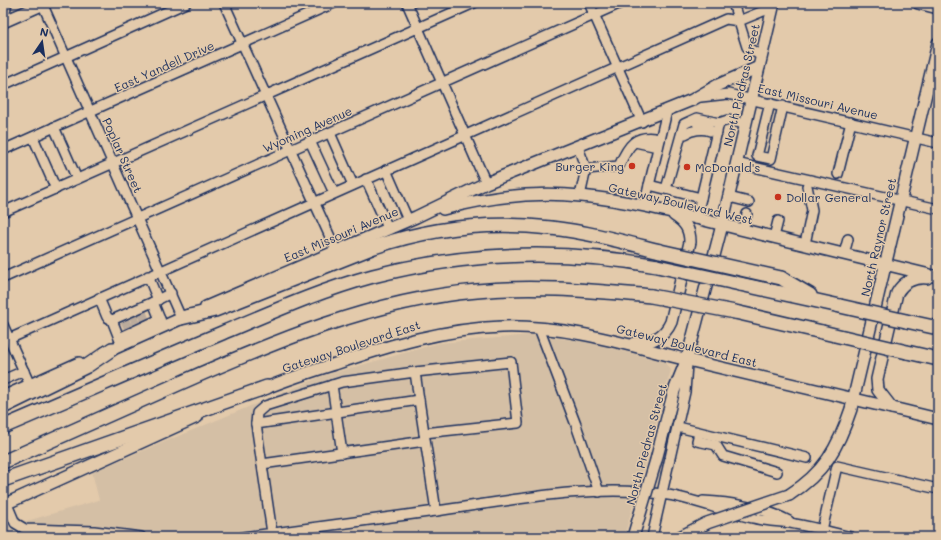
<svg xmlns="http://www.w3.org/2000/svg" width="941" height="540" font-family="Mali,sans-serif">
  <rect width="100%" height="100%" fill="#e3caab"/>
  <filter id="ink" filterUnits="userSpaceOnUse"><feTurbulence type="fractalNoise" baseFrequency=".025" numOctaves="2"/><feDisplacementMap in="SourceGraphic" scale="8" xChannelSelector="R" yChannelSelector="G"/><feConvolveMatrix kernelMatrix="1 2 1 2 8 2 1 2 1" color-interpolation-filters="sRGB"/></filter>
  <g filter="url(#ink)">
    <path fill="#d4bfa5" d="M531 335 584 341 665 362 671 370 624 537H3V528L99 500 92 472 323 376 439 343Z"/>
    <g fill="none" stroke-linecap="round" stroke-linejoin="round">
      <g stroke="#bbab9c" stroke-width="9" stroke-dasharray="9 4.5" stroke-linecap="butt">
        <path d="M142 312 145 320"/>
        <path d="M133 315 136 323"/>
        <path d="M124 319 128 327"/>
      </g>
      <g stroke="#1b2f5e" stroke-width="12">
        <g id="minor">
          <path d="M42 3 181 318"/>
          <path d="M224 3 336 250"/>
          <path d="M407 3 486 183"/>
          <path d="M589 3 642 122"/>
          <path d="M733 3 747 47 761 56"/>
          <path d="M3 21 7 3"/>
          <path d="M3 85 186 3"/>
          <path d="M701 97 728 94 938 143"/>
          <path d="M770 103 757 156 771 159 783 106"/>
          <path d="M696 122C705 124 708 131 717 133"/>
          <path d="M54 127 77 179"/>
          <path d="M330 133 353 185"/>
          <path d="M685 134C692 130 702 128 710 131"/>
          <path d="M33 137 56 189"/>
          <path d="M310 141 334 193"/>
          <path d="M635 142 658 147"/>
          <path d="M578 147 586 169 580 196"/>
          <path d="M3 150 334 3"/>
          <path d="M736 163 938 209"/>
          <path d="M586 169 619 166C628 145 636 133 660 139"/>
          <path d="M386 170 408 220"/>
          <path d="M838 174 851 122"/>
          <path d="M366 179 388 228"/>
          <path d="M649 185 701 198 696 219"/>
          <path d="M666 189 684 124 697 118 719 123"/>
          <path d="M729 197 749 202"/>
          <path d="M701 198 719 123 728 120 745 124"/>
          <path d="M644 206 667 111"/>
          <path d="M3 212 474 3"/>
          <path d="M743 230 747 214"/>
          <path d="M774 237 778 221"/>
          <path d="M805 244 812 210 807 186"/>
          <path d="M844 254 848 239"/>
          <path d="M148 276 158 300"/>
          <path d="M3 278 621 3"/>
          <path d="M99 298 107 317 112 320 153 302"/>
          <path d="M112 320 121 343"/>
          <path d="M3 325 30 385"/>
          <path d="M163 327 153 302 171 293"/>
          <path d="M539 328 576 425 599 492"/>
          <path d="M119 338 160 319"/>
          <path d="M9 339 726 19 739 21 773 7"/>
          <path d="M415 372 511 362 518 423 424 433"/>
          <path d="M3 380 24 371"/>
          <path d="M332 385 342 453"/>
          <path d="M256 424 257 413 265 406 342 382 415 372 419 400"/>
          <path d="M678 427 807 458"/>
          <path d="M699 433 697 441 716 445 723 456 777 472"/>
          <path d="M262 464 425 441"/>
          <path d="M703 501C729 502 766 508 789 521"/>
          <path d="M7 504 15 523 25 529 94 531 141 537"/>
          <path d="M436 511C510 501 588 484 662 494 694 498 722 512 753 518 767 522 781 521 795 524 814 527 833 533 851 537"/>
          <path d="M822 530 837 466 938 489"/>
          <path d="M243 537 436 511 419 400 256 424 272 533"/>
          <path d="M652 537 685 392 687 364"/>
        </g>
      </g>
      <g stroke="#1b2f5e" stroke-width="14">
        <g id="major">
          <path d="M918 3 938 8"/>
          <path d="M3 22 46 3"/>
          <path d="M443 209C488 197 535 191 581 196 636 201 690 217 744 230 809 246 873 261 938 277"/>
          <path d="M206 307 416 217 486 183 692 100 718 85 759 67"/>
          <path d="M635 343C652 342 664 338 671 322L690 242C690 229 685 222 674 215"/>
          <path d="M104 353 189 315"/>
          <path d="M259 391C284 380 310 372 335 364 390 345 444 329 502 327 567 325 627 345 688 360 772 380 855 399 938 419"/>
          <path d="M3 397 79 363"/>
          <path d="M892 408 878 390 877 379 897 293C904 281 914 277 927 278"/>
          <path d="M656 460 674 391 687 359 722 225 774 3"/>
          <path d="M789 495C824 473 838 448 851 409L938 43"/>
          <path d="M3 505 197 417"/>
        </g>
      </g>
      <g stroke="#1b2f5e" stroke-width="16">
        <g id="highway">
          <path d="M781 278 810 295"/>
          <path d="M740 284 840 306"/>
          <path d="M735 312 822 332"/>
          <path d="M181 318 215 310 374 247C430 228 491 221 551 228 588 232 624 242 660 251"/>
          <path d="M906 321 938 328"/>
          <path d="M907 352 938 359"/>
          <path d="M3 407 87 366 112 349"/>
          <path d="M3 427C76 396 148 364 222 333 272 312 321 290 373 276 466 252 563 249 657 266"/>
          <path d="M3 462C61 436 120 410 178 384 273 342 372 300 477 291 535 285 593 291 651 296"/>
          <path d="M3 480 267 387"/>
        </g>
      </g>
      <use href="#minor" stroke="#e3caab" stroke-width="9"/>
      <use href="#major" stroke="#e3caab" stroke-width="11"/>
      <use href="#highway" stroke="#e3caab" stroke-width="13"/>
      <g stroke="#1b2f5e" stroke-width="14" stroke-linecap="butt">
        <g id="major-bridge">
          <path d="M633 537 656 460"/>
          <path d="M680 537 707 523 789 495"/>
        </g>
      </g>
      <g stroke="#1b2f5e" stroke-width="16" stroke-linecap="butt">
        <g id="highway-bridge">
          <path d="M660 251 781 278"/>
          <path d="M657 266 740 284"/>
          <path d="M651 296 735 312"/>
          <path d="M840 306 906 321"/>
          <path d="M822 332 907 352"/>
        </g>
      </g>
      <use href="#major-bridge" stroke="#e3caab" stroke-width="11"/>
      <use href="#highway-bridge" stroke="#e3caab" stroke-width="13"/>
    </g>
  </g>
  <g fill="#c8321e" stroke="#e3caab" stroke-width="1.5">
    <circle cx="632" cy="166" r="4"/>
    <circle cx="687" cy="167" r="4"/>
    <circle cx="778" cy="197" r="4"/>
  </g>
  <g text-anchor="middle" dominant-baseline="central" stroke-width="3" stroke-linejoin="round" paint-order="stroke">
    <g font-size="12" fill="#1b2f5e" stroke="#e3caab">
      <text transform="translate(164 66) rotate(-24)">East Yandell Drive</text>
      <text transform="translate(741 85) rotate(-77)">North Piedras Street</text>
      <text transform="translate(818 101) rotate(13)">East Missouri Avenue</text>
      <text transform="translate(307 129) rotate(-24)">Wyoming Avenue</text>
      <text transform="translate(123 155) rotate(66)">Poplar Street</text>
      <text transform="translate(681 203) rotate(13)">Gateway Boulevard West</text>
      <text transform="translate(341 234) rotate(-23)">East Missouri Avenue</text>
      <text transform="translate(878 237) rotate(-77)">North Raynor Street</text>
      <text transform="translate(687 345) rotate(14)">Gateway Boulevard East</text>
      <text transform="translate(351 346) rotate(-18)">Gateway Boulevard East</text>
      <text transform="translate(646 444) rotate(-75)">North Piedras Street</text>
    </g>
    <g font-size="12" fill="#1b2f5e" stroke="#e3caab" text-anchor="start">
      <text x="624" y="166" text-anchor="end">Burger King</text>
      <text x="695" y="167">McDonald's</text>
      <text x="786" y="197">Dollar General</text>
    </g>
  </g>
  <rect width="941" height="540" fill="none" stroke="#e3caab" stroke-width="16"/>
  <rect x="8" y="8" width="925" height="524" fill="none" stroke="#1b2f5e" stroke-width="1.5" filter="url(#ink)"/>
  <g transform="translate(42 42) rotate(13)" stroke="#e3caab" stroke-width="3" paint-order="stroke">
  <path d="M0-3L7 15L0 10L-7 15Z" fill="#1b2f5e"/>
  <text y="-6" font-size="11" font-weight="bold" text-anchor="middle" fill="#1b2f5e">N</text>
  </g>
</svg>
